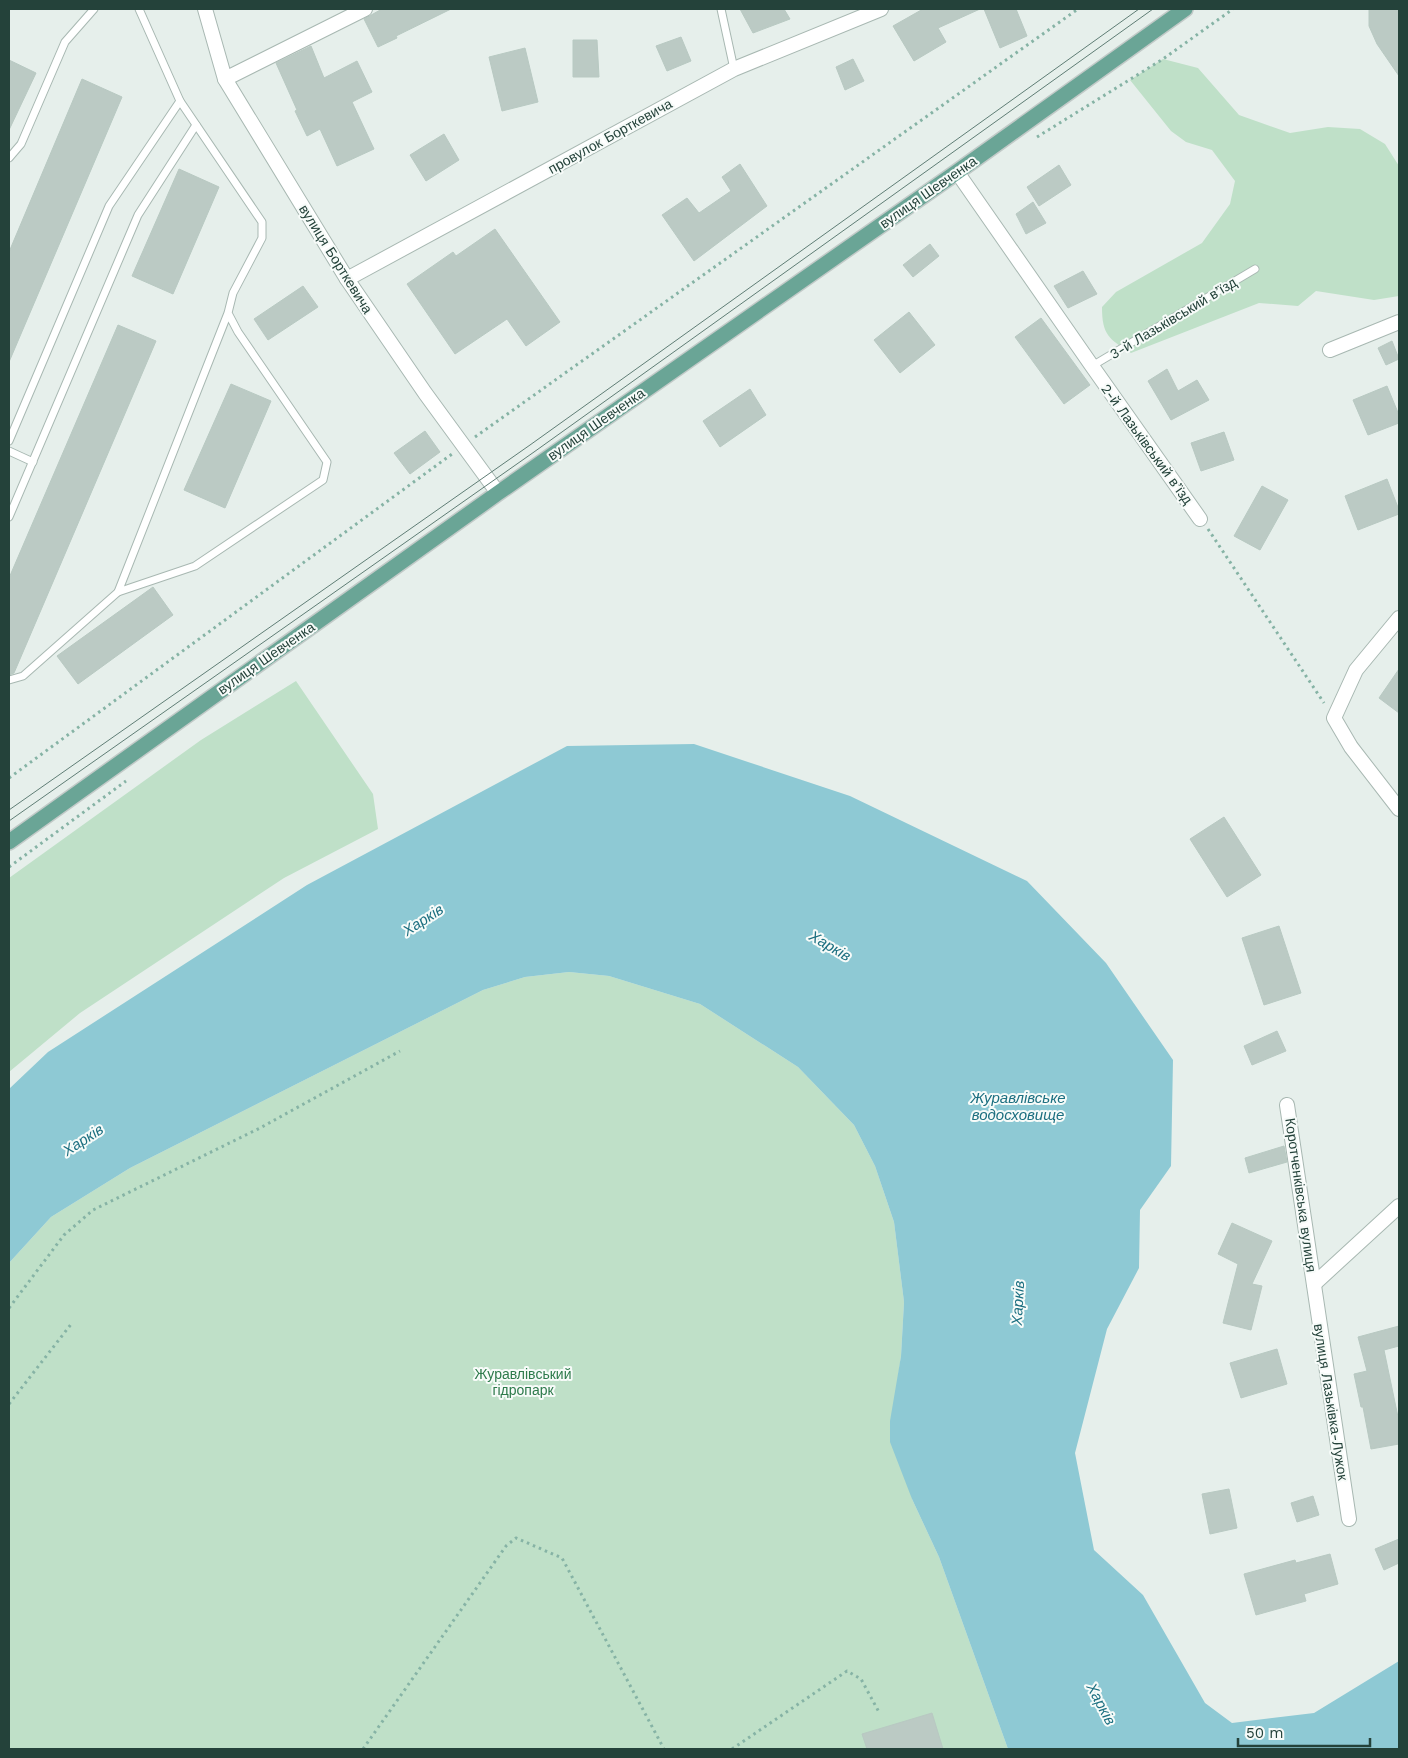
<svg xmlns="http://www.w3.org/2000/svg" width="1408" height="1758" font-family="'Work Sans',sans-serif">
  <rect width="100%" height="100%" fill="#e6efeb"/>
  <g fill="#bfe0c8">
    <path d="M1163 59 1198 68 1239 115 1290 133 1328 127 1360 129 1385 144 1399 166V296L1374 300 1316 291 1298 306 1259 303 1131 353C1109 339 1102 335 1102 307L1116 292 1202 243 1230 204 1235 181 1212 150 1186 142 1171 131 1130 80Z"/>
    <path d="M296 681 373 794 378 829 284 878 80 1013 9 1072V878L201 740Z"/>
    <path d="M569 972 609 976 700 1004 798 1067 854 1125 875 1166 894 1222 904 1302 901 1356 897 1384 912 1499 939 1557 1008 1749H9V1263L51 1217 130 1168 483 990 525 977Z"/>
  </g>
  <path fill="#8ec9d4" d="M694 744 850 796 1027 881 1106 963 1173 1060 1171 1166 1140 1210 1139 1268 1107 1329 1075 1453 1094 1550 1143 1595 1205 1703 1232 1723 1314 1713 1399 1661V1749H1008L939 1557 912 1499 890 1442V1421L901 1356 904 1302 894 1222 875 1166 854 1125 798 1067 700 1004 609 976 569 972 525 977 483 990 130 1168 51 1217 9 1263V1089L48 1052 307 885 567 746Z"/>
  <g fill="#bbcac4" stroke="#b8c9c2">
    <path d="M382 9H451L396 36 397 38 378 47 364 19Z"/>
    <path d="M740 9H784L790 19 753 33Z"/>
    <path d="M923 9H980L938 28 946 42 914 61 893 26Z"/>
    <path d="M984 9H1016L1027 36 1000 48Z"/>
    <path d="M1369 9H1399V76L1377 44 1369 26Z"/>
    <path d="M681 37 691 61 667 71 656 46Z"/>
    <path d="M573 40H597L599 77H573Z"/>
    <path d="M311 46 324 78 357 61 372 92 352 102 374 149 337 166 320 129 307 136 295 111 297 110 276 63Z"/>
    <path d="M525 48 538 102 502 111 489 57Z"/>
    <path d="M853 59 864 81 845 90 836 67Z"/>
    <path d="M9 60 36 73 9 130Z"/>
    <path d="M82 79 122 97 9 362V252Z"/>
    <path d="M444 134 459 160 426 181 410 155Z"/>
    <path d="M740 164 767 206 694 261 662 215 687 198 699 213 731 191 722 177Z"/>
    <path d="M1059 165 1071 185 1039 206 1027 187Z"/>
    <path d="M179 169 219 187 173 294 132 276Z"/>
    <path d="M1033 202 1046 223 1026 234 1016 214Z"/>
    <path d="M495 229 560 322 526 346 507 319 455 354 407 284 453 252 456 256Z"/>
    <path d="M930 244 939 256 913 277 903 265Z"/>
    <path d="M1083 271 1097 294 1068 308 1054 286Z"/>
    <path d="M303 286 318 307 268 340 254 319Z"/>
    <path d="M909 312 935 345 900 373 874 340Z"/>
    <path d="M1041 318 1090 385 1064 404 1015 337Z"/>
    <path d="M118 325 156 341 14 673 9 675V578Z"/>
    <path d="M1392 341 1399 359 1386 365 1378 348Z"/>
    <path d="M1167 369 1178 391 1197 380 1209 400 1171 420 1148 381Z"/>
    <path d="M231 384 271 401 225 508 184 490Z"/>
    <path d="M1387 386 1399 415V423L1368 435 1353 400Z"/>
    <path d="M750 389 766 415 720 447 703 421Z"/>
    <path d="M425 431 440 452 410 474 394 453Z"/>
    <path d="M1224 432 1234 460 1201 471 1191 443Z"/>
    <path d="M1387 479 1399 510V514L1358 530 1345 496Z"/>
    <path d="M1262 486 1288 500 1260 550 1234 536Z"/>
    <path d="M153 587 173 615 78 684 57 656Z"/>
    <path d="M1399 669V713L1379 698Z"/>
    <path d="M1224 817 1261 875 1227 897 1190 839Z"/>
    <path d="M1279 926 1301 993 1264 1005 1242 938Z"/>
    <path d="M1277 1031 1286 1051 1252 1065 1244 1046Z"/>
    <path d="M1284 1146 1287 1162 1249 1173 1245 1158Z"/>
    <path d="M1232 1223 1272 1241 1252 1284 1262 1286 1251 1330 1223 1323 1238 1264 1218 1254Z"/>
    <path d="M1399 1326V1346L1384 1350 1398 1417 1399 1416V1444L1371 1449 1363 1407H1361L1354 1374 1367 1371 1358 1337Z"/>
    <path d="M1277 1349 1287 1384 1241 1398 1230 1363Z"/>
    <path d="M1229 1489 1237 1528 1210 1534 1202 1494Z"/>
    <path d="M1313 1496 1319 1515 1297 1522 1291 1503Z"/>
    <path d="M1399 1539V1563L1384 1570 1375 1549Z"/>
    <path d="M1330 1554 1338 1584 1304 1594 1306 1601 1256 1615 1244 1574 1295 1560 1296 1563Z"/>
    <path d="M932 1713 943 1749H867L862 1734Z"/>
  </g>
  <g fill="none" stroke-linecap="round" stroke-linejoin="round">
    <g stroke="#a8b8b2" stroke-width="9">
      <g id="lane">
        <path d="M139 9 180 101"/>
        <path d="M721 9 734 69"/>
        <path d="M9 158 21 144 65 42 94 9"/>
        <path d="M1092 366 1255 269"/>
        <path d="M9 441 109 206 180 101 262 222V238L233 293 228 313 118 592 195 566 323 480 327 462 238 332 228 313"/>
        <path d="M9 451 33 462"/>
        <path d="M9 517 138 215 196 125"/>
        <path d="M9 680 23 676 118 592"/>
      </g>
    </g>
    <g stroke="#a8b8b2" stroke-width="16">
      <g id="street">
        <path d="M205 9 225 79 347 279 425 393 498 493"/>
        <path d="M225 79 365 9"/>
        <path d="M957 172 1092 366 1200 519"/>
        <path d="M347 279 734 69 881 9"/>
        <path d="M1330 350 1399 322"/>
        <path d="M1399 618 1356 670 1334 718 1351 747 1399 809"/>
        <path d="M1287 1105 1349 1519"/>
        <path d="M1314 1284 1399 1206"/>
      </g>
    </g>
    <g stroke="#c2cac8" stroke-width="18">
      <path id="primary" d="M9 842 498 493 957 172 1185 9"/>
    </g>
    <g stroke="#86b3a5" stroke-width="3" stroke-dasharray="2.5 4" stroke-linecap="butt">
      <path d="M1037 137 1163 59 1233 9"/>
      <path d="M475 437 1078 9"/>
      <path d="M1208 529 1324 703"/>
      <path d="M9 778 452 454"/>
      <path d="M9 867 126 781"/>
      <path d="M9 1308 64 1235 93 1210 260 1128 400 1051"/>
      <path d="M9 1404 72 1323"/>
      <path d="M363 1749 506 1546 516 1538 562 1558 664 1749"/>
      <path d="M732 1749 847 1671 861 1679 880 1714"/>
    </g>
    <use href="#lane" stroke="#fff" stroke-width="7"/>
    <use href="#street" stroke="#fff" stroke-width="14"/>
    <use href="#primary" stroke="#6aa596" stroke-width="15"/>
    <g stroke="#5f7d75" stroke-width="1">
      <path d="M9 810 530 445 1139 9"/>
      <path d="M9 821 534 452 1153 9"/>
    </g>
  </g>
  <g text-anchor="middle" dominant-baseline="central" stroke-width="4" stroke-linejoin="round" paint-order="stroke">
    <g font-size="14" fill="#24423a" stroke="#f7fbf9">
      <text transform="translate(610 136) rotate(-29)">провулок Борткевича</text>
      <text transform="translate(928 192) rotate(-35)">вулиця Шевченка</text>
      <text transform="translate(336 259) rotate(58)">вулиця Борткевича</text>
      <text transform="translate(1173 318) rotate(-31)">3-й Лазьківський в’їзд</text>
      <text transform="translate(596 424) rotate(-35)">вулиця Шевченка</text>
      <text transform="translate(1147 444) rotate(54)">2-й Лазьківський в’їзд</text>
      <text transform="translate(266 658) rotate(-35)">вулиця Шевченка</text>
      <text transform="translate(1301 1195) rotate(82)">Коротченківська вулиця</text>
      <text transform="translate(1331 1402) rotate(81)">вулиця Лазьківка-Лужок</text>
    </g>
    <g font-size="14" fill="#2d7a4b" stroke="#f7fbf9">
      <text x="523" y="1374">Журавлівський<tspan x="523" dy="16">гідропарк</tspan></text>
    </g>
    <g font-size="15" font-style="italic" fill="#1c6f80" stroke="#f7fbf9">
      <text transform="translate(423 920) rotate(-33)">Харків</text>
      <text transform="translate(830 946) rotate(30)">Харків</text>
      <text x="1018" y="1098">Журавлівське<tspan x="1018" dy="17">водосховище</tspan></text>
      <text transform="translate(83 1140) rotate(-33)">Харків</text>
      <text transform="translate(1018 1303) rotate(-87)">Харків</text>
      <text transform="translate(1101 1704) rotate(62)">Харків</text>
    </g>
  </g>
  <rect width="1408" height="1758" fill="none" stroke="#24423a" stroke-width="20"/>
  <path d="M1238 1738v8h132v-8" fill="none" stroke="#24423a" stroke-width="2.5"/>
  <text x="1246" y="1738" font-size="15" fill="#24423a" stroke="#f7fbf9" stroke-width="4" paint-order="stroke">50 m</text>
</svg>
